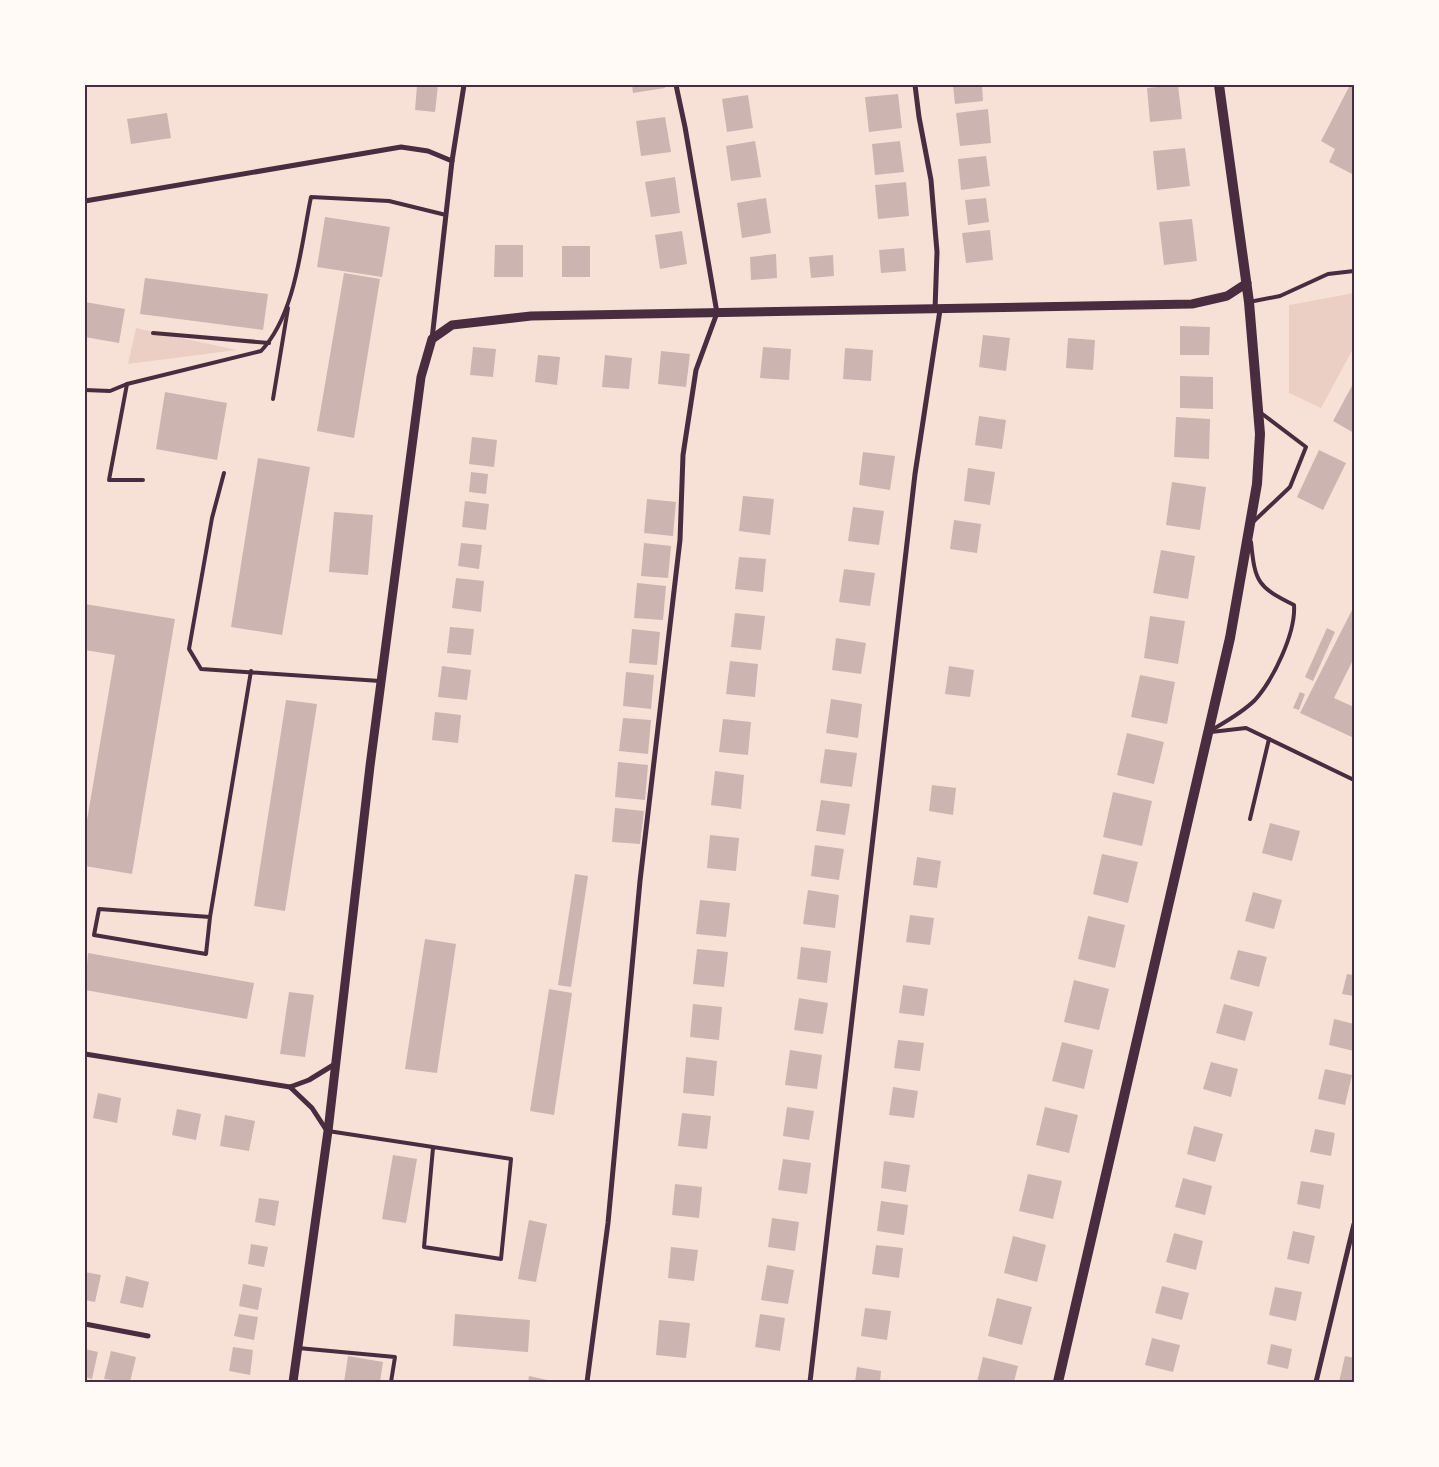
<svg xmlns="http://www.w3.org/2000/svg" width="1439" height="1467" font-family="'Work Sans',sans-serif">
  <rect width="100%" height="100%" fill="#f7e1d7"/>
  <g fill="#ebcfc5">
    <path d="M1354 293V347L1321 408 1289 393V305Z"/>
    <path d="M136 328 237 350 128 364Z"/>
  </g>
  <g fill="#ccb4b1">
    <path d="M417 85H438L435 112 415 110Z"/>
    <path d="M632 85H664L665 88 633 93Z"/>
    <path d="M953 85H982L983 101 955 104Z"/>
    <path d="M1178 85 1182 119 1150 122 1147 88Z"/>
    <path d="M1350 85H1354V175L1329 162 1335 149 1321 141Z"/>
    <path d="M898 94 902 128 869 132 865 97Z"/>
    <path d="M748 95 753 128 727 132 722 99Z"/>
    <path d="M988 109 991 143 960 146 956 113Z"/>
    <path d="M167 113 171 138 131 144 127 119Z"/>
    <path d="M665 117 671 152 641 156 636 121Z"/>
    <path d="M755 141 761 177 731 181 726 146Z"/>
    <path d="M900 141 904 172 875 175 872 144Z"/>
    <path d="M1185 148 1190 186 1157 190 1153 151Z"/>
    <path d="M986 156 990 186 961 190 958 159Z"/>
    <path d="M675 177 680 213 651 217 645 182Z"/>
    <path d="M906 182 909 216 878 219 875 185Z"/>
    <path d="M766 198 771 233 742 238 737 203Z"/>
    <path d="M986 198 989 222 968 225 965 200Z"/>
    <path d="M325 217 390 227 382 277 317 267Z"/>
    <path d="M1192 219 1197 261 1164 265 1159 222Z"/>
    <path d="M990 230 993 260 966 263 962 233Z"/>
    <path d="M682 231 687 264 660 269 655 235Z"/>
    <path d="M495 245H523V277H494Z"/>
    <rect x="562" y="246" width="28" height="31"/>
    <path d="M904 248 906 271 881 273 879 250Z"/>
    <path d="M776 254 777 278 751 280 750 257Z"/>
    <path d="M833 255 834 276 811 278 809 257Z"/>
    <path d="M344 273 380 279 354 438 317 431Z"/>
    <path d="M145 278 268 294 263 330 140 314Z"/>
    <path d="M85 302 125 309 119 343 85 337Z"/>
    <path d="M1180 326 1210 327 1209 355H1180Z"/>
    <path d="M983 335 1010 338 1006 371 979 367Z"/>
    <path d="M1068 338 1095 340 1093 370 1066 368Z"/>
    <path d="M473 347 496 349 493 377 470 375Z"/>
    <path d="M763 347 791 349 789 380 760 378Z"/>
    <path d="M845 348 873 350 871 381 843 379Z"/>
    <path d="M661 351 690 354 686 387 658 384Z"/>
    <path d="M538 355 560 357 557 385 535 382Z"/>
    <path d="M605 355 632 358 629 389 602 387Z"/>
    <path d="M1180 376 1213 377V409L1180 408Z"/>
    <path d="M1354 382V433L1333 421Z"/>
    <path d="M165 392 227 403 217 460 156 449Z"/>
    <path d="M979 416 1006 420 1002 449 975 445Z"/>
    <path d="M1176 417 1210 419 1209 459 1174 457Z"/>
    <path d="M472 437 497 440 494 467 469 464Z"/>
    <path d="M1319 450 1346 463 1323 510 1297 497Z"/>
    <path d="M863 452 895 456 890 490 859 485Z"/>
    <path d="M258 458 310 467 282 635 231 627Z"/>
    <path d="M968 468 995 472 990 505 964 501Z"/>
    <path d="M471 472 488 474 486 494 469 492Z"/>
    <path d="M1172 482 1206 487 1200 530 1166 525Z"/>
    <path d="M743 496 774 499 770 535 739 531Z"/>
    <path d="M647 499 676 502 673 536 644 533Z"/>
    <path d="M465 501 489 504 486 530 462 527Z"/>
    <path d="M853 507 884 511 879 545 848 541Z"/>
    <path d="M334 512 373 515 368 575 329 572Z"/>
    <path d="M954 520 981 524 977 553 950 549Z"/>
    <path d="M461 543 482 545 479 569 458 566Z"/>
    <path d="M644 543 671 546 668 578 641 576Z"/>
    <path d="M1161 550 1195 556 1188 599 1153 593Z"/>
    <path d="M739 557 766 559 763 592 735 589Z"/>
    <path d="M844 569 875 573 870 606 839 602Z"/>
    <path d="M456 578 484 581 481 612 452 608Z"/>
    <path d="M637 583 666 586 663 620 634 618Z"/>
    <path d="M85 604 175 619 132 874 85 866V832L115 655 85 650Z"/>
    <path d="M1354 606V658L1334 698 1354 707V738L1300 713Z"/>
    <path d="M735 613 765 616 761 650 731 647Z"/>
    <path d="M1150 616 1185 621 1178 664 1144 658Z"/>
    <path d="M450 627 474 629 471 655 447 653Z"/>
    <path d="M1327 628 1335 632 1313 681 1305 677Z"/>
    <path d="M632 629 660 632 657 665 629 663Z"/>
    <path d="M836 638 866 643 861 674 832 670Z"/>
    <path d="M730 661 758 664 755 697 726 694Z"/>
    <path d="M442 666 471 670 467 700 438 697Z"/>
    <path d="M949 666 974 670 970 697 945 694Z"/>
    <path d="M626 672 654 675 651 709 623 706Z"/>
    <path d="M1140 675 1175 682 1167 724 1131 717Z"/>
    <path d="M1300 692 1305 694 1299 710 1293 708Z"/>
    <path d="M831 699 862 704 858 738 826 733Z"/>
    <path d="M286 700 317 704 285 911 254 906Z"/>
    <path d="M435 712 461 715 458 743 432 740Z"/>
    <path d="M623 718 651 720 648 754 619 751Z"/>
    <path d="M723 719 751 722 748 755 719 752Z"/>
    <path d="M1127 733 1164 742 1154 784 1117 775Z"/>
    <path d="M825 749 857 753 852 787 820 783Z"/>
    <path d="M618 762 648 765 645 800 615 797Z"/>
    <path d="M715 771 744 775 741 809 711 805Z"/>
    <path d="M932 785 956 788 953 815 929 811Z"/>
    <path d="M1113 792 1152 801 1142 846 1103 837Z"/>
    <path d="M821 800 850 804 845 835 816 831Z"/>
    <path d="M615 808 644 811 640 844 612 842Z"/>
    <path d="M1270 823 1300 831 1292 861 1262 853Z"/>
    <path d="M710 835 739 838 736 871 707 868Z"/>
    <path d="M815 845 844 849 839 880 811 876Z"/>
    <path d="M1102 854 1138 862 1128 903 1093 894Z"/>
    <path d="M917 857 941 861 937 888 913 885Z"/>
    <path d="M575 874 588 876 571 987 558 985Z"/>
    <path d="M808 890 839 895 835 928 803 924Z"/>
    <path d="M1253 892 1282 900 1274 929 1245 921Z"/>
    <path d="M700 900 730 903 726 937 696 934Z"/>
    <path d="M910 915 934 918 930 945 906 942Z"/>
    <path d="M1088 916 1125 925 1115 968 1078 959Z"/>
    <path d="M425 939 456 944 437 1073 405 1069Z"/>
    <path d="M801 947 831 951 827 983 797 979Z"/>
    <path d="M697 949 728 952 724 987 693 984Z"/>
    <path d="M1238 950 1267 957 1259 987 1230 979Z"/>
    <path d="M88 953 254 983 247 1019 85 990Z"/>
    <path d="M1347 974 1354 975V996L1342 994Z"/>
    <path d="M1074 980 1109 989 1099 1030 1064 1022Z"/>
    <path d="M903 985 928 989 924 1016 899 1013Z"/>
    <path d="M549 989 572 993 554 1115 530 1111Z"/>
    <path d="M289 992 314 995 305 1057 280 1054Z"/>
    <path d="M799 998 828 1003 823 1034 794 1030Z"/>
    <path d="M693 1004 722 1007 719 1040 690 1037Z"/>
    <path d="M1224 1004 1253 1012 1245 1041 1216 1033Z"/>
    <path d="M1334 1019 1354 1024V1051L1329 1045Z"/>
    <path d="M898 1040 924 1043 920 1071 894 1068Z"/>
    <path d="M1062 1042 1093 1050 1084 1089 1052 1081Z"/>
    <path d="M790 1050 822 1055 817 1089 785 1085Z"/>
    <path d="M686 1057 717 1061 714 1096 683 1093Z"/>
    <path d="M1211 1062 1238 1069 1231 1097 1203 1089Z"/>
    <path d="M1325 1069 1352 1075 1345 1105 1318 1099Z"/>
    <path d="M893 1087 918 1091 914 1118 889 1115Z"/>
    <path d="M98 1093 121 1098 117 1123 93 1118Z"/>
    <path d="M787 1107 814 1111 809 1140 783 1136Z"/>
    <path d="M1045 1107 1078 1115 1069 1153 1036 1145Z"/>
    <path d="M177 1109 201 1114 196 1140 172 1135Z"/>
    <path d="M682 1113 711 1116 707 1149 678 1146Z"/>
    <path d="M225 1115 255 1121 249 1151 220 1146Z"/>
    <path d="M1194 1126 1223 1134 1215 1162 1187 1154Z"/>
    <path d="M1315 1129 1335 1133 1331 1156 1310 1152Z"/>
    <path d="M393 1155 417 1159 406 1223 382 1219Z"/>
    <path d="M783 1159 811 1163 807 1194 778 1190Z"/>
    <path d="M884 1161 910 1165 906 1192 881 1188Z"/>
    <path d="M1028 1174 1062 1181 1053 1219 1019 1211Z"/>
    <path d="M1183 1178 1212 1186 1205 1215 1175 1207Z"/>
    <path d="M1301 1181 1324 1185 1320 1209 1297 1204Z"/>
    <path d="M675 1184 702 1187 699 1218 672 1215Z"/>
    <path d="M259 1198 279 1201 275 1226 255 1222Z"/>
    <path d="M881 1201 908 1205 904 1235 877 1231Z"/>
    <path d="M772 1218 799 1222 795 1251 768 1247Z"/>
    <path d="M529 1220 547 1224 536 1282 518 1279Z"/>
    <path d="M1293 1231 1315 1236 1309 1264 1287 1259Z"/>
    <path d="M1174 1233 1203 1241 1196 1270 1166 1262Z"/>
    <path d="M1013 1236 1046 1245 1037 1282 1004 1273Z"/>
    <path d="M251 1244 268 1247 264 1267 248 1264Z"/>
    <path d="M876 1245 903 1248 899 1278 872 1274Z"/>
    <path d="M671 1247 698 1250 694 1281 668 1278Z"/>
    <path d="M767 1265 794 1270 788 1304 761 1300Z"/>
    <path d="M85 1272 101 1275 95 1302 85 1300Z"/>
    <path d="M126 1276 149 1282 143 1308 120 1303Z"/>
    <path d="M243 1284 262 1288 258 1310 239 1306Z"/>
    <path d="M1162 1286 1189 1293 1182 1320 1155 1313Z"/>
    <path d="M1275 1287 1302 1292 1296 1321 1269 1315Z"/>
    <path d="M997 1298 1032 1307 1022 1345 988 1336Z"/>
    <path d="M865 1308 891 1311 887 1340 861 1336Z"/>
    <path d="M239 1314 258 1317 254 1340 234 1336Z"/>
    <path d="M455 1314 530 1320 528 1352 453 1346Z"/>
    <path d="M760 1314 785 1318 780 1351 755 1347Z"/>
    <path d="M659 1320 690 1323 686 1358 656 1355Z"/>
    <path d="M1152 1338 1180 1345 1173 1372 1145 1365Z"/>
    <path d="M1271 1344 1292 1349 1288 1369 1267 1364Z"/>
    <path d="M233 1347 253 1350 250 1375 229 1371Z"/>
    <path d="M85 1349 98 1352 92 1379 85 1377Z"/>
    <path d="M111 1351 136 1357 130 1382 104 1379Z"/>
    <path d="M348 1356 383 1362 380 1382H344Z"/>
    <path d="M1345 1356 1354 1358V1382H1339Z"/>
    <path d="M983 1357 1018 1366 1014 1382H977Z"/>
    <path d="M857 1367 881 1371 880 1382H855Z"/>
    <path d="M529 1376 552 1381V1382H528Z"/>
  </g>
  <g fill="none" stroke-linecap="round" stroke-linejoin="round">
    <g stroke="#4a2c40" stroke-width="4">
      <path d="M1249 302 1280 296 1328 274 1354 271"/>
      <path d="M153 333 269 343"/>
      <path d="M127 384 109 480H143"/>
      <path d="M85 390 110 391 127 384 261 351C296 314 301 245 311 197L389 201 446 215"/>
      <path d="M273 399 288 308"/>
      <path d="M224 473 212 518 189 649 201 669 380 681"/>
      <path d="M1253 522 1290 487 1306 447 1261 413"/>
      <path d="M1210 731C1225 722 1242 713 1255 700 1273 680 1296 633 1294 605 1258 587 1255 583 1251 542"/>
      <path d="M1211 732 1246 728 1354 780"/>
      <path d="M1250 819 1269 739"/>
      <path d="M210 917 99 909 94 935 206 954 210 917 251 671"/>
      <path d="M328 1131 511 1159 501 1259 424 1247 433 1148"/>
      <path d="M298 1348 395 1357 391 1382"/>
    </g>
    <g stroke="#4a2c40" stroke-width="5">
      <path d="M915 85 919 117 931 180 937 252 935 310"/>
      <path d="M85 201 401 147 428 151 452 161"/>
      <path d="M432 339 452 161 464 85"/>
      <path d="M85 1054 290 1087 309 1080 335 1064"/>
      <path d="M290 1087 312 1108 327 1131"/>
      <path d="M85 1324 148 1336"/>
      <path d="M587 1382 608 1223 640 881 680 540 683 455 696 370 717 313 685 127 676 85"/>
      <path d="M810 1382 915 474 940 310"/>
      <path d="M1316 1382 1354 1224"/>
    </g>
    <path stroke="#4a2c40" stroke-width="9" d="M293 1382 328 1131 370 766 421 377 432 339 452 325 531 316 1192 304 1227 296 1247 283"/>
    <path stroke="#4a2c40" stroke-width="10" d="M1058 1382 1230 638 1257 484 1260 434 1249 302 1219 85"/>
  </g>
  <rect width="1439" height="1467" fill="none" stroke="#fffaf5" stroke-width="172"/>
  <rect x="86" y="86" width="1267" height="1295" fill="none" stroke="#4a2c40" stroke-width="2"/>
</svg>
